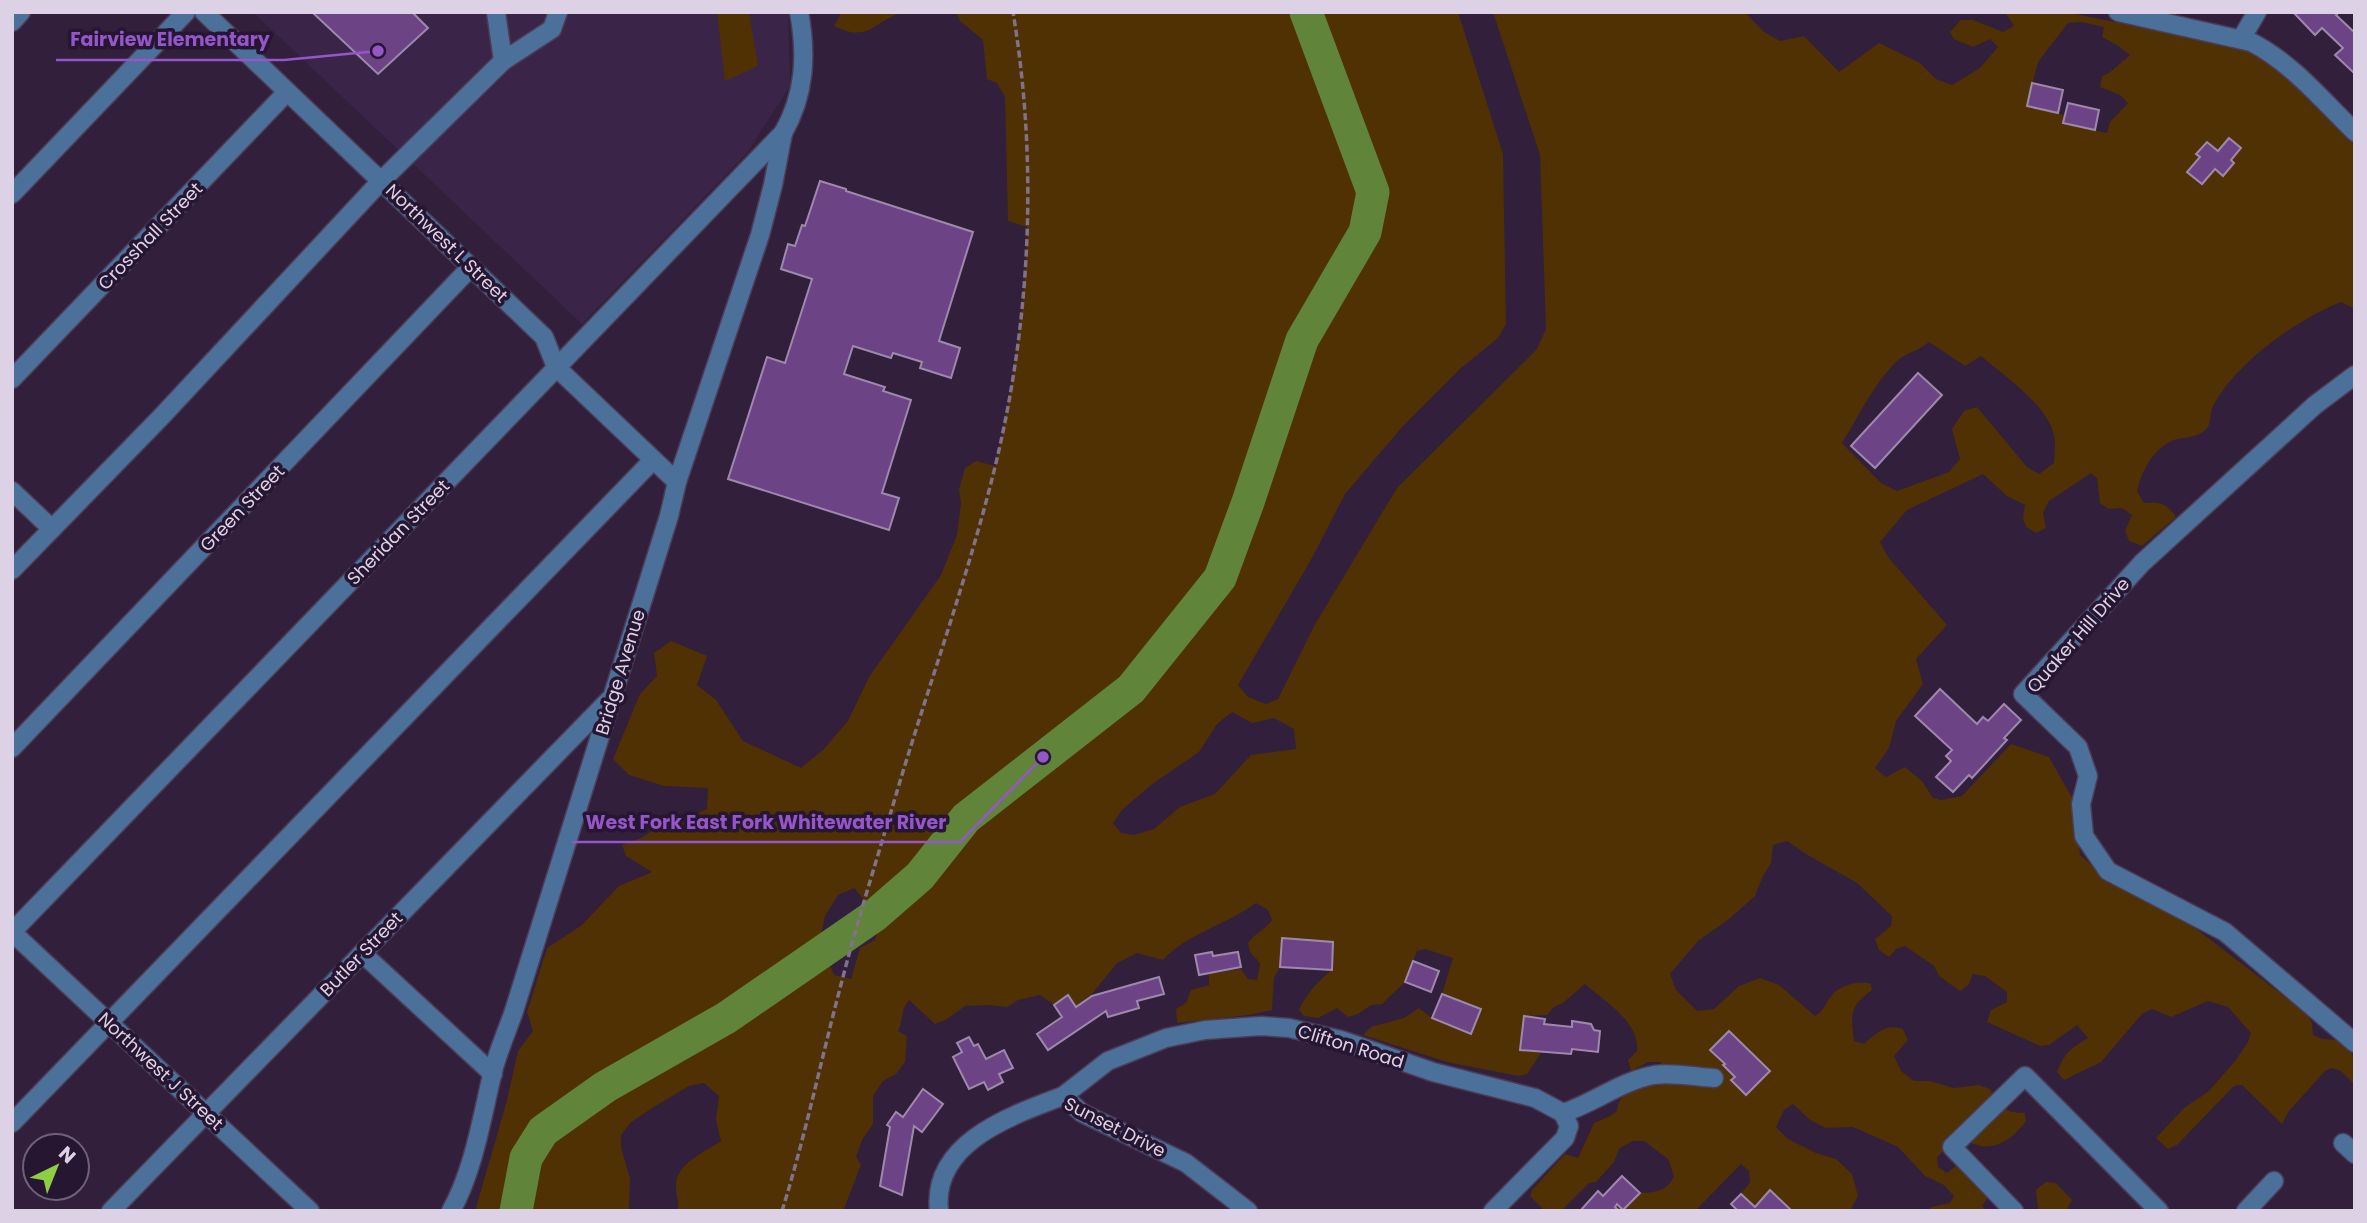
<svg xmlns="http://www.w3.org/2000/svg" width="2367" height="1223" font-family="Poppins,sans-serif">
  <rect width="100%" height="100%" fill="#311f3c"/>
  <path fill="#3a2548" d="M253 12H788L790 86 747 153 582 324Z"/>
  <g fill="#4f3103" fill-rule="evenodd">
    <path d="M717 12H749L758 66 725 81Z"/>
    <path d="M842 12H904C874 20 870 44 834 26Z"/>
    <path d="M956 12H1458L1503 154 1506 324 1498 338 1461 368 1403 426 1345 494 1312 558 1238 685 1248 697 1266 704 1278 699 1314 626 1397 488 1537 349 1546 329 1540 155 1493 12H1745L1764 32 1780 41 1804 36 1839 72 1879 43 1920 63 1936 79 1952 85 1980 68 1998 47 1990 39 1973 47 1954 39 1950 32 1961 20H1973L2003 32 2014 26 2005 12H2066L2241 48C2287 67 2320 110 2355 144V309L2341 302C2296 320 2237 362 2213 406 2210 412 2211 421 2208 427 2199 439 2186 436 2174 440 2153 448 2142 471 2137 491L2144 503C2160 501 2167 504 2176 517L2142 546 2129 541 2125 531 2132 515 2122 508 2109 509 2100 503 2097 478 2091 473 2049 501 2043 513 2046 528 2036 533 2026 527 2023 518 2025 505 2007 496 1983 474 1907 510 1880 542 1888 557 1947 625 1916 659 1923 684 1896 721 1889 748 1875 768 1886 777 1905 767 1922 781 1933 798 1941 800 1962 796 2011 744 2049 757 2075 803 2080 855 2110 882 2165 905 2306 1013 2312 1023 2313 1035 2322 1039 2337 1040 2355 1057V1085L2341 1071 2331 1068 2325 1071 2289 1111 2282 1124 2242 1085 2234 1086 2177 1145 2168 1149 2156 1138 2184 1108 2209 1091 2235 1061 2248 1042 2251 1033 2228 1007 2208 1001 2171 1017 2152 1009 2142 1014 2101 1062 2064 1080 2057 1072C2065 1052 2070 1049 2088 1038L2077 1025 2049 1045 2040 1046 1987 1022 1991 1010 2007 1002V992L1985 976 1973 974 1969 984 1960 991 1939 976 1934 966 1905 946 1896 949 1889 957 1879 950 1875 939 1891 926 1892 916 1857 883 1806 854 1787 841 1773 845 1771 863 1762 878 1755 896 1729 919 1698 941 1670 974 1676 990 1697 1011 1714 1009 1739 986 1760 978 1779 985 1815 1016C1825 1011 1825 1002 1833 994 1841 985 1860 980 1871 984L1872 990C1849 1006 1851 1015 1854 1041L1864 1044C1876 1033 1886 1023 1903 1029L1908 1040 1894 1056 1901 1071 1914 1081H1930L1954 1088 1979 1085 1990 1089C2000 1106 2004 1113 2025 1113L2026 1121C2008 1145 1985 1157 1960 1135L1937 1157 1938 1167 1947 1173 1966 1158 1980 1163C1989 1182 1996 1188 1982 1206L1987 1211H1926L1931 1207 1950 1203 1954 1196 1944 1185 1925 1176 1898 1147 1853 1127 1826 1128 1810 1120 1793 1104 1784 1110 1776 1127 1788 1139 1816 1153 1836 1159 1852 1174 1858 1196 1850 1211H1799L1789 1208 1770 1191 1755 1207 1741 1194 1750 1182 1749 1171 1741 1164 1695 1211H1611L1617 1204 1624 1210 1640 1193C1655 1192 1667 1192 1674 1176L1668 1159 1644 1141H1632L1619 1149 1614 1162 1596 1182 1589 1183 1563 1209 1545 1211 1530 1196 1532 1190 1565 1154 1578 1158 1594 1123 1610 1116 1617 1111C1619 1088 1643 1087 1661 1081V1062H1648L1631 1071 1628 1060 1637 1051C1640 1022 1604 1001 1585 984L1563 1003 1554 1007 1547 1015 1524 1016 1520 1050 1541 1053 1527 1074 1518 1076 1447 1062 1363 1035 1371 1027 1404 1018 1419 1008 1432 1018 1471 1034 1481 1009 1442 994 1453 958 1425 949 1417 951 1405 982 1382 1004 1371 1005 1358 1014 1348 1017 1337 1008 1318 1018 1304 1016 1299 1010C1306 995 1319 979 1332 970L1333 942 1283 938 1280 967 1274 978 1272 1010 1249 1015 1177 1023 1176 1009 1186 1003 1191 990 1209 985V974L1241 969 1248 979 1257 980 1260 963 1250 952 1248 943C1255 933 1265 930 1272 920L1268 910 1256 903C1226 925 1188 933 1163 960L1137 953 1117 963 1092 994 1076 1007 1068 995 1054 1005 1040 995 1018 1000 1007 1007 988 1005 965 1006 947 1019 935 1024 909 1000C900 1011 904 1019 898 1031L907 1036 905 1062 896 1074 883 1081 873 1096V1124L862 1140 856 1157 861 1165 843 1211H677C680 1202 676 1197 676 1188 674 1164 704 1153 721 1141L716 1120 719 1096 704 1083 689 1086 652 1108 630 1123 621 1135V1148L630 1178 629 1211H475L506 1104 518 1051 533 1031 527 1012 547 948 582 925 619 886 652 872 626 856 622 845 641 838 655 829 674 824 707 809 708 788 664 786 629 775 613 759 640 694 657 676 654 653 671 641 707 656 697 685 716 700 743 741 801 768 823 750 848 721 869 677 941 575 957 535 961 503 959 490 965 468 976 461 995 466C1013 387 1025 308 1027 227L1008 221 1005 97 997 83 987 79 983 40 960 21ZM2081 22 2104 27 2102 37 2117 45 2130 55 2109 73 2102 76 2100 87 2120 95 2128 103 2110 122 2107 133 2063 123 2065 115 2027 106 2038 62 2068 23ZM2229 138 2241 148 2231 160 2234 163 2223 176 2209 165 2205 170 2210 175 2202 184 2188 172 2200 157 2197 154 2207 142 2218 151ZM1929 342 1965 366 1981 356C2003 375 2048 405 2054 436 2056 444 2054 455 2054 463L2039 474 2027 467 1977 407 1964 411 1952 429 1960 459 1949 472 1897 491 1881 483 1842 443C1859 416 1873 385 1896 362 1905 353 1919 351 1929 342ZM1232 712 1252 723 1274 718 1294 729 1296 749 1251 755 1215 794 1180 807 1154 829 1134 835 1121 833 1113 823 1123 809 1151 785 1199 752 1217 724ZM854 888 881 920 875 940 860 948 851 979 834 975 820 939 825 916 838 895ZM1710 1050 1769 1071 1732 1080 1735 1077Z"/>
    <path d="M2046 1182 2056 1183 2072 1200 2066 1211H2037L2038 1209 2036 1190Z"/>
  </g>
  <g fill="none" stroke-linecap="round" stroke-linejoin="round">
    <path stroke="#608439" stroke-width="33" d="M516 1211 526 1158 543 1131 605 1087 726 1018 874 916 920 876 966 818 1131 689 1220 578 1248 502 1302 340 1365 232 1373 192 1306 12"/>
  </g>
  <g fill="#6c4486" stroke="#9e89ac" stroke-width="2">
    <path d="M312 12H412L428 28 378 74Z"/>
    <path d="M2293 12H2339L2336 15 2355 33V74L2335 55 2343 48 2322 28 2315 35Z"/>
    <path d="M2032 83 2063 90 2058 113 2027 106Z"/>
    <path d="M2068 103 2099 110 2095 130 2063 123Z"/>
    <path d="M2229 138 2241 148 2231 160 2234 163 2223 176 2215 169 2202 184 2187 172 2200 157 2196 154 2207 142 2218 151Z"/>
    <path d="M820 181 846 189V191L973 232 939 341 960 348 951 378 920 368 922 362 893 353 891 358 853 346 844 374 885 387 883 391 911 400 882 493 899 498 889 530 728 479 767 357 785 363 812 279 781 269 788 244 795 246 802 225 805 226Z"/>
    <path d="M1918 373 1942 395 1875 468 1851 446Z"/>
    <path d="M1940 689 1977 724 1983 717 1988 721 2004 704 2021 720 2004 738 2007 740 1972 778 1969 775 1953 792 1936 777 1951 761 1946 756 1952 750 1915 716Z"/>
    <path d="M1282 938 1333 942 1332 970 1280 967Z"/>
    <path d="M1212 952 1213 956 1238 952 1241 967 1199 975 1195 955Z"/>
    <path d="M1413 961 1439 971 1431 992 1405 982Z"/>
    <path d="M1159 977 1164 994 1137 1001 1139 1008 1108 1017 1106 1011 1048 1050 1037 1034 1062 1017 1054 1005 1068 995 1076 1007 1092 996Z"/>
    <path d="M1442 994 1481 1009 1471 1034 1432 1018Z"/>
    <path d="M1524 1016 1545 1019 1544 1024 1572 1027V1021L1591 1024 1594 1030 1600 1031 1598 1052 1572 1049 1571 1054 1520 1050Z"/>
    <path d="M1729 1031 1770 1071 1746 1095 1731 1080 1735 1077 1723 1065 1725 1064 1710 1050Z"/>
    <path d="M969 1037 974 1046 978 1044 986 1059 1004 1050 1013 1068 999 1074 1003 1082 988 1090 984 1082 969 1089 953 1057 962 1052 957 1043Z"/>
    <path d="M923 1089 943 1104 922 1132 914 1126 902 1195 880 1186 890 1127 887 1125 896 1112 903 1117Z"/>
    <path d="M1622 1176 1640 1193 1623 1210 1617 1204 1615 1207 1619 1211H1580L1598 1191 1603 1196Z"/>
    <path d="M1770 1190 1792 1211H1738L1731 1204 1741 1194 1755 1207Z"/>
  </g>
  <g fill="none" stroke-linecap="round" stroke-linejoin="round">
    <g stroke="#4d3c57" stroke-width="21">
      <g id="minor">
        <path d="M204 12 544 337 556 367 677 482"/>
        <path d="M496 12 503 61"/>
        <path d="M2118 12 2251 42C2292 63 2322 100 2355 132"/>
        <path d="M12 22 21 12"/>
        <path d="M2241 39 2257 12"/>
        <path d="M12 194 186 12"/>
        <path d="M2355 375 2315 405 2142 563 2023 694 2078 747 2088 776 2081 804 2084 836 2108 871 2225 932 2355 1043"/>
        <path d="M12 379 287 92"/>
        <path d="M12 491 52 529"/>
        <path d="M12 570 162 416 381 181 503 61 552 29 558 12"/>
        <path d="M12 748 471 267"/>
        <path d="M12 932 783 133C805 95 807 55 799 12"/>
        <path d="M12 932 310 1211"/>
        <path d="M362 953 493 1074"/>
        <path d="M1063 1096 1108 1061 1166 1038 1205 1030 1261 1026 1289 1028 1341 1040 1433 1072 1535 1098 1563 1113 1569 1126 1565 1138 1493 1211"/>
        <path d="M1563 1113C1594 1103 1621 1081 1654 1075 1673 1072 1695 1077 1714 1078"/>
        <path d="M12 1123 653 460"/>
        <path d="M2343 1143 2355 1154"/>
        <path d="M111 1211 610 699"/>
        <path d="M451 1211C474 1170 482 1116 493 1071 498 1052 506 1033 513 1014L669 516 677 482 760 235 773 185 783 133"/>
        <path d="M939 1211C931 1142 1013 1115 1063 1096L1082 1113 1186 1163 1248 1211"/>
        <path d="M2014 1211 1952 1147 2025 1076 2159 1211"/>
        <path d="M2246 1211 2274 1181"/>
      </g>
    </g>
    <path stroke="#80728a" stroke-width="3.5" stroke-dasharray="7 3.5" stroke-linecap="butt" d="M782 1211C806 1134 822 1055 843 977 858 919 876 862 893 805 926 692 967 581 995 467 1031 319 1038 162 1013 12"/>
    <use href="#minor" stroke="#4b719a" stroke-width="18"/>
  </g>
  <g text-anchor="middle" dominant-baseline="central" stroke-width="7" stroke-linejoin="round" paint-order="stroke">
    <g font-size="18" fill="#ddd2e5" stroke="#271632">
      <text transform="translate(150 236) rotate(-46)">Crosshall Street</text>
      <text transform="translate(447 243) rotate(44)">Northwest L Street</text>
      <text transform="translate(242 508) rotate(-46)">Green Street</text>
      <text transform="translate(398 532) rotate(-46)">Sheridan Street</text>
      <text transform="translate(2078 635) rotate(-49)">Quaker Hill Drive</text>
      <text transform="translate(620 672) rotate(-73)">Bridge Avenue</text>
      <text transform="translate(361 954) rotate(-46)">Butler Street</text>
      <text transform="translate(1351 1046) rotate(17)">Clifton Road</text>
      <text transform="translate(161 1071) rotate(43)">Northwest J Street</text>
      <text transform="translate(1115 1127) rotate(27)">Sunset Drive</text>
    </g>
  </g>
  <path fill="none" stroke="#9456c8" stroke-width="2.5" d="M378 51L284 60H56M1043 757L960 842H572"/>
  <g fill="#9456c8" stroke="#271632" stroke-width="2.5">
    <circle cx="378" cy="51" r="7"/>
    <circle cx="1043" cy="757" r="7"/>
  </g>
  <g font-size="19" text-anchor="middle" font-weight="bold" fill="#9456c8" stroke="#271632" stroke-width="7" stroke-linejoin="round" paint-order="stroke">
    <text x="170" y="46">Fairview Elementary</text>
    <text x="766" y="829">West Fork East Fork Whitewater River</text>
  </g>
  <rect width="2367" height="1223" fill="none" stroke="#ddd2e5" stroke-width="28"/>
  <g transform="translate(56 1167) rotate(43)"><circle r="33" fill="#271632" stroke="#70617a" stroke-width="2"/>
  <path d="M0-5L12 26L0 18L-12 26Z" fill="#8ece43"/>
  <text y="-10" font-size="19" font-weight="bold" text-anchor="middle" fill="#ddd2e5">N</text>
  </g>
</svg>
